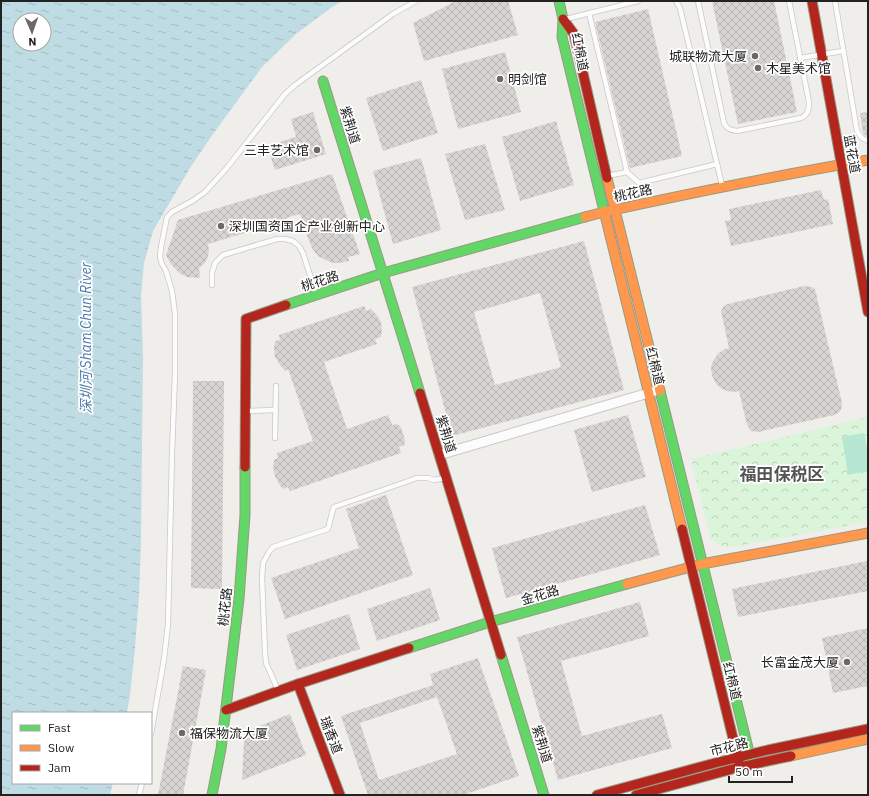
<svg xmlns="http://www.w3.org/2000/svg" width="869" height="796" font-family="'IBM Plex Sans','Noto Sans SC',sans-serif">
  <defs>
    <pattern id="park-crowns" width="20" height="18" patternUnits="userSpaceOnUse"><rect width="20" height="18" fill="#daf5da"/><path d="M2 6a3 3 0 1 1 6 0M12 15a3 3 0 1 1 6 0" fill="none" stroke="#bbd2bb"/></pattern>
    <pattern id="water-ripples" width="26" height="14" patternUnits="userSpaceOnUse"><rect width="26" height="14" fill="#bfdbe3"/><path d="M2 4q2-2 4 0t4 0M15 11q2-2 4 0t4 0" fill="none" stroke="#a4bcc2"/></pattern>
    <pattern id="building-cross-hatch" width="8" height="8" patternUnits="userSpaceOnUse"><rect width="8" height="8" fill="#d7d4d2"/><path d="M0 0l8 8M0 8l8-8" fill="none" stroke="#b8b6b4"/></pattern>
  </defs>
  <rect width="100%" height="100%" fill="#f0eeeb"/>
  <path fill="url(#park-crowns)" d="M868 417V522L727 548 711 540 691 459Z"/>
  <path fill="#b7e6d2" d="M864 433 868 453V471L848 475 842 437Z"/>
  <path fill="url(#water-ripples)" fill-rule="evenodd" d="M1 1H343L332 7 296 34 262 67 213 134 190 168 153 231 144 263 141 296 143 357 141 540 139 596 135 648 130 695 127 713H13V783H113L110 795H1ZM20 20H44V44H20Z"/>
  <g fill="url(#building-cross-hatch)" fill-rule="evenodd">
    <path d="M456 1H508L518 35 424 61 413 23Z"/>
    <path d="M712 1H774L797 112 738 124Z"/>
    <path d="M648 9 682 156 630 168 595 22Z"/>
    <path d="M505 52 521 112 458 129 442 69Z"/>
    <path d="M421 80 438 133 383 151 366 98Z"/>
    <path d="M313 112 326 154 275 170 267 146 296 137 291 119Z"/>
    <path d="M868 112V137L863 134 860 113Z"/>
    <path d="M556 121 574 185 520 201 502 137Z"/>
    <path d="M485 144 505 210 465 220 445 154Z"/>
    <path d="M421 158 441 230 393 244 373 171Z"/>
    <path d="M332 174 360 254 348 257 349 261 340 263H332L318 256 312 248 308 238 300 214 286 218 287 220 208 244 209 251 208 256 205 263 199 268 200 278 187 277 179 273 170 263 166 255 178 220Z"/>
    <path d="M821 190 824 200 828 199 833 224 731 246 725 221 731 220 729 209Z"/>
    <path d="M584 241 624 390 452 436 412 287ZM540 293 561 367 495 385 474 312Z"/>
    <path d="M804 286 812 287 815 289 816 293 842 403 841 410 838 413 834 415 758 432 751 431 747 425 739 391 733 392 727 391 722 389 717 385 714 380 712 375 711 369 712 363 715 358 718 354 723 350 729 348 721 311 724 306 728 304Z"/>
    <path d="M364 306 366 311 371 309 377 315 381 322 382 330 381 337 375 339 377 344 324 362 347 429 388 415 392 425 397 424 401 427 403 434 405 440 404 445 399 447 401 453 290 491 288 487 283 489 279 484 275 476 273 467 274 460 278 458 277 453 313 441 288 369 285 371 280 365 275 357 274 349 275 341 280 340 279 335Z"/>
    <path d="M193 381H224L222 589 191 588Z"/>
    <path d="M628 415 646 477 592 492 574 430Z"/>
    <path d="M386 495 413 575 285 619 271 578 359 548 346 509Z"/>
    <path d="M645 505 660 555 506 598 492 548Z"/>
    <path d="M867 561 868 591 738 617 732 589Z"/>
    <path d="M430 588 440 620 377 641 367 609Z"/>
    <path d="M640 602 649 636 561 661 582 736 662 714 672 748 558 780 517 637Z"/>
    <path d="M349 614 360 649 297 670 286 635Z"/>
    <path d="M868 628V686L833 693 822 638Z"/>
    <path d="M478 658 519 776 463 795H368L341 716 433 685 430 674ZM437 697 457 754 379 780 360 723Z"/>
    <path d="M183 666 206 670 183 795H158Z"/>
    <path d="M290 714 306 755 242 780 244 741 247 734 252 729Z"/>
  </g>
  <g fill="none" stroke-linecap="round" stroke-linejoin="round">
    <g stroke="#c9c8c7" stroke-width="6">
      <g id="lane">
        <path d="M676 1 680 8 722 185"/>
        <path d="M698 1 724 123C727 129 730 130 737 131L801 118C808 115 809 110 809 102L789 1"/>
        <path d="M835 1 857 131C860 136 862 139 868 141"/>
        <path d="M589 13 627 172 639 183 717 164"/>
        <path d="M566 19 638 1"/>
        <path d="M800 58 843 51"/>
        <path d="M607 176 627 172"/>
        <path d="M212 285V273L215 263 223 255 277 239H285L293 241 299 246 303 253 316 294"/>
        <path d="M248 411 276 410"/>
        <path d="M275 438 276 386"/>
        <path d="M278 690 266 663 265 652 262 578 263 563 269 552 273 547 328 529C330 522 331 514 334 507L417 478H428L434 480 445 478"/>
        <path d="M151 734 164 659 168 624 172 454 175 374V314L172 291 166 271 162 264 160 257 161 247 167 217 172 212 194 200 205 192 226 169 285 94 295 85 393 14 416 1"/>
        <path d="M139 795 142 783"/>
      </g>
    </g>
    <g stroke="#c9c8c7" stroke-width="11">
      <path id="street" d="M439 455 655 391"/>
    </g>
    <g stroke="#999a82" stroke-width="11">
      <g id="fast">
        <path d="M559 1 563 19 562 37 604 211"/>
        <path d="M323 81 420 393"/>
        <path d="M286 305 383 273 585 217"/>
        <path d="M660 391 752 764"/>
        <path d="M409 648 490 622 627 584"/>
        <path d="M501 655 544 795"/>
        <path d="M212 795 221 749 239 599 245 515V467"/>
      </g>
    </g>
    <g stroke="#999a82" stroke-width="11">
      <g id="slow">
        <path d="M607 178 660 391"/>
        <path d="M604 211 682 529"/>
        <path d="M585 217 604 212C692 193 779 175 868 160"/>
        <path d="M627 584 702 564 868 533"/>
        <path d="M791 756 868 739"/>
      </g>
    </g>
    <g stroke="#999a82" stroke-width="11">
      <g id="jam">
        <path d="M812 1 868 312"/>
        <path d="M563 19 574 34 607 178"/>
        <path d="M420 393 501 655"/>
        <path d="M245 467 246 319 286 305"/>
        <path d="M682 529 740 767"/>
        <path d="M298 684 340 795"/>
        <path d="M226 710 298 684 409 648"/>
        <path d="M597 795 715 763 768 750 868 729"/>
        <path d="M636 795 740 767 791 756"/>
      </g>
    </g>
    <use href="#lane" stroke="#fdfcfc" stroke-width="4.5"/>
    <use href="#street" stroke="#fdfcfc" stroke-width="9"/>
    <use href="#fast" stroke="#63d668" stroke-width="9"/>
    <use href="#slow" stroke="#ff974d" stroke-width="9"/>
    <use href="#jam" stroke="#b3261e" stroke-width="9"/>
  </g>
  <g fill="#6a6968" stroke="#fff" stroke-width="1.5">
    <circle cx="755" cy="56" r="4"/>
    <circle cx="758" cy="68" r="4"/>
    <circle cx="500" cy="79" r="4"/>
    <circle cx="317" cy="150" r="4"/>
    <circle cx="221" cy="226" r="4"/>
    <circle cx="847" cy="662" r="4"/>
    <circle cx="182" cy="733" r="4"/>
  </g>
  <g text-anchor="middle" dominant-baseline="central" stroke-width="3.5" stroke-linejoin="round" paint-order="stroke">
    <g font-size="13" fill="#222" stroke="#fff">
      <text transform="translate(580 52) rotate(79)">红棉道</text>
      <text transform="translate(350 125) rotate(73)">紫荆道</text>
      <text transform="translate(852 154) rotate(80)">蓝花道</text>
      <text transform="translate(633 193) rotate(-12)">桃花路</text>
      <text transform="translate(320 281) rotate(-18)">桃花路</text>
      <text transform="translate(655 366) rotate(76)">红棉道</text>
      <text transform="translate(446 434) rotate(73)">紫荆道</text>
      <text transform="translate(540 595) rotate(-16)">金花路</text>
      <text transform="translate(225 607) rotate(-84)">桃花路</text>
      <text transform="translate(732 681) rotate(76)">红棉道</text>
      <text transform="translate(331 735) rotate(69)">瑞香道</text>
      <text transform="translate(542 744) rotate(73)">紫荆道</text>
      <text transform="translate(729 747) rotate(-14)">市花路</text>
    </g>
    <g font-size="13" fill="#222" stroke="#fff" text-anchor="start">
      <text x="747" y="56" text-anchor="end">城联物流大厦</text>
      <text x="766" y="68">木星美术馆</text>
      <text x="508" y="79">明剑馆</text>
      <text x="309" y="150" text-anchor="end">三丰艺术馆</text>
      <text x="229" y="226">深圳国资国企产业创新中心</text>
      <text x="839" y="662" text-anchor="end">长富金茂大厦</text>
      <text x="190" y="733">福保物流大厦</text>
    </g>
    <g font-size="14" font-style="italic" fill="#4a7aab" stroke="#fff">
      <text transform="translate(86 338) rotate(-90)">深圳河 Sham Chun River</text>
    </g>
    <g font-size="17" font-weight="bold" fill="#555" stroke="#fff">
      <text x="782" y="474">福田保税区</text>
    </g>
  </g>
  <rect width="869" height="796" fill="none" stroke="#222222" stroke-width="4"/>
  <rect x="12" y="712" width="140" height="72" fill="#ffffff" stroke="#a7a7a7"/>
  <rect x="20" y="725" width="20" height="6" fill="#63d668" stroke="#a7a7a7"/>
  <text x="48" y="732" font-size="12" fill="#222222">Fast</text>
  <rect x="20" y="745" width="20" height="6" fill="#ff974d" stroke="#a7a7a7"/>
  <text x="48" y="752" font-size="12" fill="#222222">Slow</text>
  <rect x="20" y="765" width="20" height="6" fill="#b3261e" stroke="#a7a7a7"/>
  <text x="48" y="772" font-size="12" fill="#222222">Jam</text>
  <g transform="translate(32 32) rotate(178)"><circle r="19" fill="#ffffff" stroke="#a7a7a7"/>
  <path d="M0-3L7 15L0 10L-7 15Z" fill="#6a6968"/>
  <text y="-6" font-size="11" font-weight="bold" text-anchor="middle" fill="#222222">N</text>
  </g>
  <path d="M729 776v6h63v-6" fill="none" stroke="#222222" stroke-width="2"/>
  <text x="735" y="776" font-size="12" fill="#222222" stroke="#ffffff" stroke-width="3" paint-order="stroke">50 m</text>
</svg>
